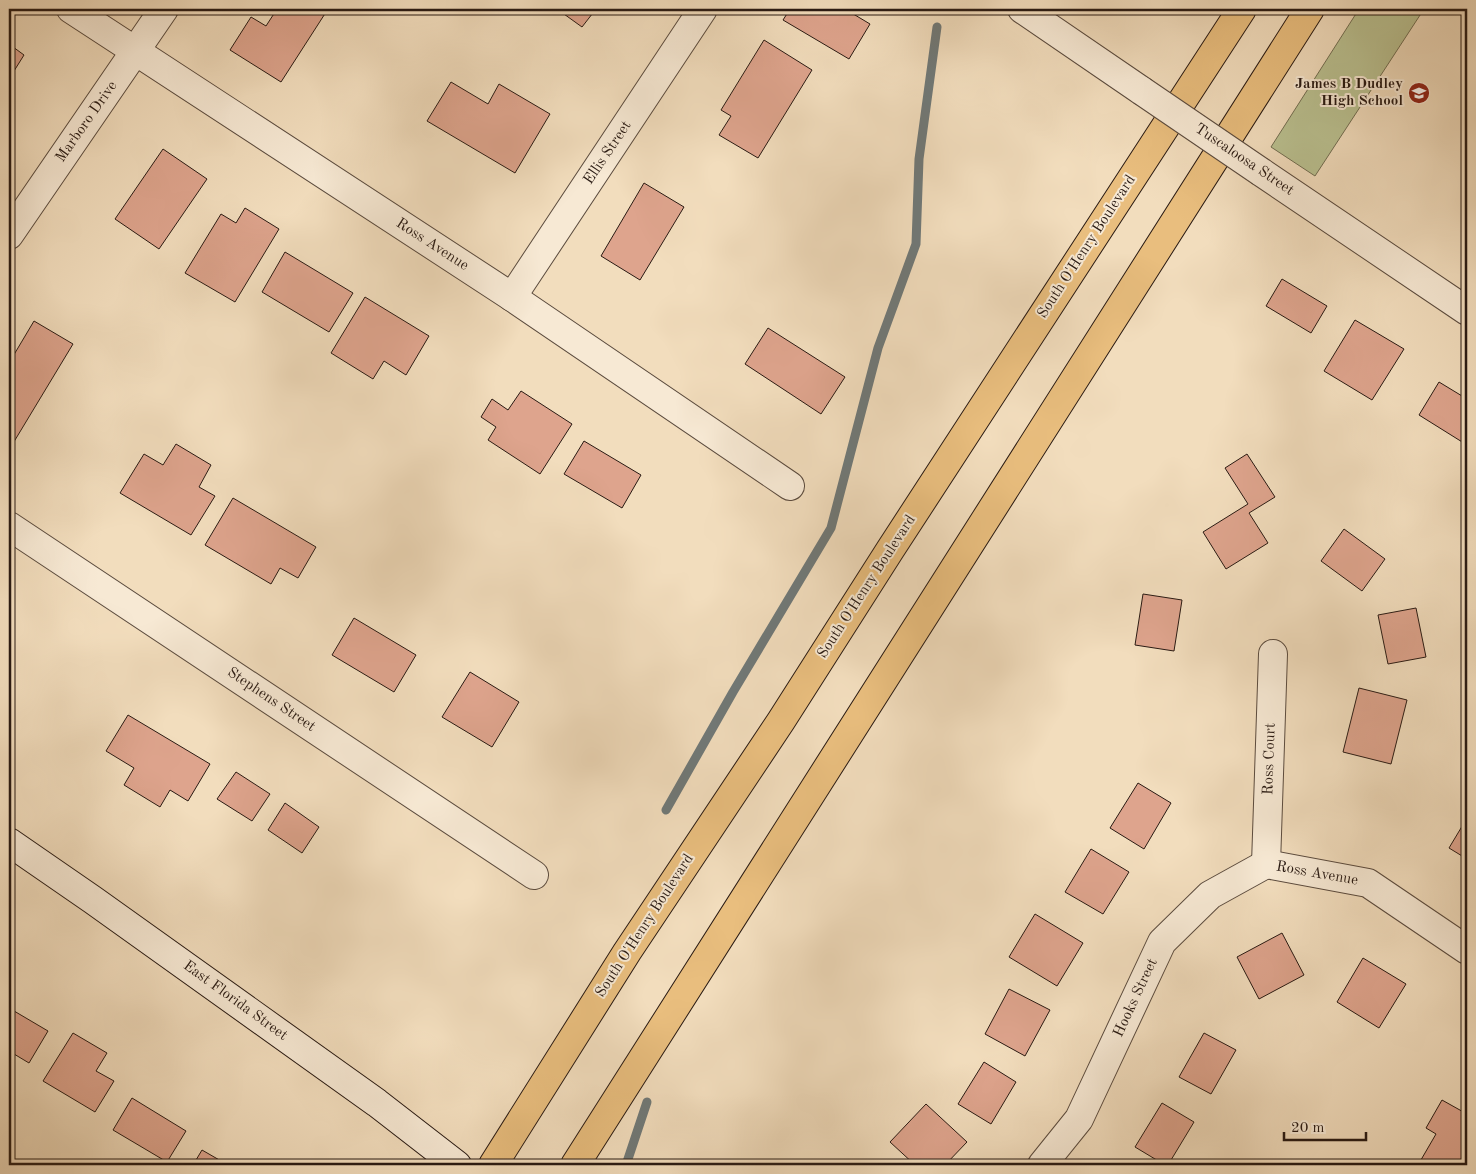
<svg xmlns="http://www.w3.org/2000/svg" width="1476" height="1174" font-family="'Old Standard TT',serif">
  <rect width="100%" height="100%" fill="#f2ddbd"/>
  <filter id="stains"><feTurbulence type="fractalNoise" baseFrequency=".004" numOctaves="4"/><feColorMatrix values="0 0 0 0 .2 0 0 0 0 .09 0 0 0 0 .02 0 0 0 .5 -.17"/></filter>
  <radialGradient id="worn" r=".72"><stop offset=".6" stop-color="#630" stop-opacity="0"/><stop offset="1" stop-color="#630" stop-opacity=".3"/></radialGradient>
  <path fill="#bac191" stroke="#726e52" d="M1359 9H1424L1315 176 1271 147Z"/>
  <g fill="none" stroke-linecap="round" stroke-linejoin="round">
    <g stroke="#707978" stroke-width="9">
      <path d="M666 810 733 692 831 528 878 348 916 244 919 159 937 27"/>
      <path d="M626 1165 647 1102"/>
    </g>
  </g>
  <g fill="#dea48d" stroke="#291a13">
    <path d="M277 9H328L281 82 230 50 251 17 266 26Z"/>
    <path d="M557 9H596L582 27Z"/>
    <path d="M790 9H845L870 24 849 59 783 20Z"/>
    <path d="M764 40 812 70 758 158 719 135 731 116 721 110Z"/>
    <path d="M9 44 24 55 9 79Z"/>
    <path d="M451 82 488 104 499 84 550 114 515 173 427 121Z"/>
    <path d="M163 149 207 179 159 249 115 219Z"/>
    <path d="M644 183 684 207 640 280 601 256Z"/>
    <path d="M245 208 279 229 235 302 185 273 221 214 236 223Z"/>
    <path d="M285 252 353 293 329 332 262 292Z"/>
    <path d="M1282 279 1327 306 1311 333 1266 306Z"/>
    <path d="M365 297 429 336 406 375 384 361 373 379 331 353Z"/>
    <path d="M1355 320 1404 349 1372 400 1324 371Z"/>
    <path d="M34 321 73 344 12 445 9 443V363Z"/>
    <path d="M768 328 845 377 821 414 745 364Z"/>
    <path d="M1439 382 1467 399V445L1419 415Z"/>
    <path d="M521 391 572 424 540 474 488 440 496 427 481 417 492 399 508 410Z"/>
    <path d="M584 441 641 475 622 508 564 474Z"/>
    <path d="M176 444 211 465 199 487 215 496 191 535 120 493 144 454 163 465Z"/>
    <path d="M1247 454 1275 497 1249 513 1268 543 1226 569 1203 532 1248 504 1225 468Z"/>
    <path d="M233 498 316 547 298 578 280 568 271 584 205 545Z"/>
    <path d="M1344 529 1385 559 1362 591 1321 561Z"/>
    <path d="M1143 594 1182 600 1174 651 1135 645Z"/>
    <path d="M1416 608 1426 657 1388 664 1378 615Z"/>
    <path d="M354 618 416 655 394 692 332 655Z"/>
    <path d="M470 672 519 702 492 747 442 717Z"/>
    <path d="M1359 688 1407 700 1391 764 1343 752Z"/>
    <path d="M128 715 210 764 188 801 170 790 160 807 124 785 134 768 106 751Z"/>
    <path d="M236 772 270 794 252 821 217 799Z"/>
    <path d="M1138 783 1171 803 1144 849 1110 828Z"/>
    <path d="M285 803 319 827 302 853 268 830Z"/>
    <path d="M1467 818V859L1449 848Z"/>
    <path d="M1091 849 1129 872 1103 914 1065 892Z"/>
    <path d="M1035 914 1083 943 1057 986 1009 957Z"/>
    <path d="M1282 933 1304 975 1259 999 1237 957Z"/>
    <path d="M1363 958 1406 984 1379 1028 1337 1002Z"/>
    <path d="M1009 989 1050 1010 1025 1056 985 1034Z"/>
    <path d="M9 1008 48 1031 29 1063 9 1051Z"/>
    <path d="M73 1033 107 1053 96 1071 114 1081 95 1112 43 1081Z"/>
    <path d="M1204 1033 1236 1050 1211 1094 1179 1077Z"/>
    <path d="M984 1062 1016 1082 991 1124 958 1104Z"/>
    <path d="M132 1098 186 1131 167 1162 113 1130Z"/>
    <path d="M1442 1100 1467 1114V1153L1460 1165H1418L1436 1134 1426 1128Z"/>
    <path d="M1162 1103 1194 1122 1168 1165H1165L1135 1147Z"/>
    <path d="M926 1104 967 1142 945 1165H915L890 1142Z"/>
    <path d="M202 1150 228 1165H193Z"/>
  </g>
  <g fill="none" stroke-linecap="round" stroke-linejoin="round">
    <g stroke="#5b4b3e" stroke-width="30">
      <g id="minor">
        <path d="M71 9 512 297 790 486"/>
        <path d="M1022 9 1142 91"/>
        <path d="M1261 172 1467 311"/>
        <path d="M9 235 164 9"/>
        <path d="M512 297 703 9"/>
        <path d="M9 526 534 875"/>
        <path d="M1266 864 1368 883 1467 950"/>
        <path d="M1266 864 1273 654"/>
        <path d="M1042 1165 1079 1119 1162 942 1210 895 1266 864"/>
      </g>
    </g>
    <g stroke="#291a13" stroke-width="30">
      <path id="secondary" d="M9 842 93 900 377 1103 457 1165"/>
    </g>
    <g stroke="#291a13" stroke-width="30">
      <g id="motorway">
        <path d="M493 1165 627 952 781 721 890 550 1242 9"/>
        <path d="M575 1165 1310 9"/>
      </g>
    </g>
    <use href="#minor" stroke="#f7e9d4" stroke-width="28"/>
    <use href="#secondary" stroke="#f7e9d4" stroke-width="28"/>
    <use href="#motorway" stroke="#e9be7e" stroke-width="28"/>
    <g stroke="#5b4b3e" stroke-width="30" stroke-linecap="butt">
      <path id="minor-bridge" d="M1142 91 1261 172"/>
    </g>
    <use href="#minor-bridge" stroke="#f7e9d4" stroke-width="28"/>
  </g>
  <defs>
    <g id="school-disc" transform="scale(1.125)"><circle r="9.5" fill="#8f2418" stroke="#f7e9d4"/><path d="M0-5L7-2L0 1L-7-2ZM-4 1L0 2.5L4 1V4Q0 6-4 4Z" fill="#fff"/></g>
  </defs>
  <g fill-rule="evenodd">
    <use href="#school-disc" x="1419" y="93"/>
  </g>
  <g text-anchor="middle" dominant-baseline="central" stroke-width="4" stroke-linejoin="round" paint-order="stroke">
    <g font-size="15" font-weight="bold" fill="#291a13" stroke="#f7e9d4" text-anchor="end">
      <text x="1403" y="84">James B Dudley<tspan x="1403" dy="17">High School</tspan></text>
    </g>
    <g font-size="15" fill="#291a13" stroke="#f7e9d4">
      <text transform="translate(87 122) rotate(-55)">Marboro Drive</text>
      <text transform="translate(608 153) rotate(-56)">Ellis Street</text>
      <text transform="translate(1244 160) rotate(34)">Tuscaloosa Street</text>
      <text transform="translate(432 245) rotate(33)">Ross Avenue</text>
      <text transform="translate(1087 247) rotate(-57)">South O'Henry Boulevard</text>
      <text transform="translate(867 587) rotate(-57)">South O'Henry Boulevard</text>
      <text transform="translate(271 700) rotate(34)">Stephens Street</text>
      <text transform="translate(1270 759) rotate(-88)">Ross Court</text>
      <text transform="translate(1317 874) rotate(10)">Ross Avenue</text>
      <text transform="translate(645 926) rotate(-57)">South O'Henry Boulevard</text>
      <text transform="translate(1136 998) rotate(-65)">Hooks Street</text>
      <text transform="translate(235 1001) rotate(36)">East Florida Street</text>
    </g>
  </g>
  <rect width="1476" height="1174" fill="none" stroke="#f2ddbd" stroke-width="30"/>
  <rect x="10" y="10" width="1456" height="1154" fill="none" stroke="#291a13" stroke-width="2.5"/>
  <rect x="15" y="15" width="1446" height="1144" fill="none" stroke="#291a13"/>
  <path d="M1284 1132v8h82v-8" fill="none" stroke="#291a13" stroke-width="2.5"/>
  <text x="1291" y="1132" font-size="15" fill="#291a13" stroke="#f7e9d4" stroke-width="4" paint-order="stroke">20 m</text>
  <rect width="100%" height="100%" filter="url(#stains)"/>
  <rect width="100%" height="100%" fill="url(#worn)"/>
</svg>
